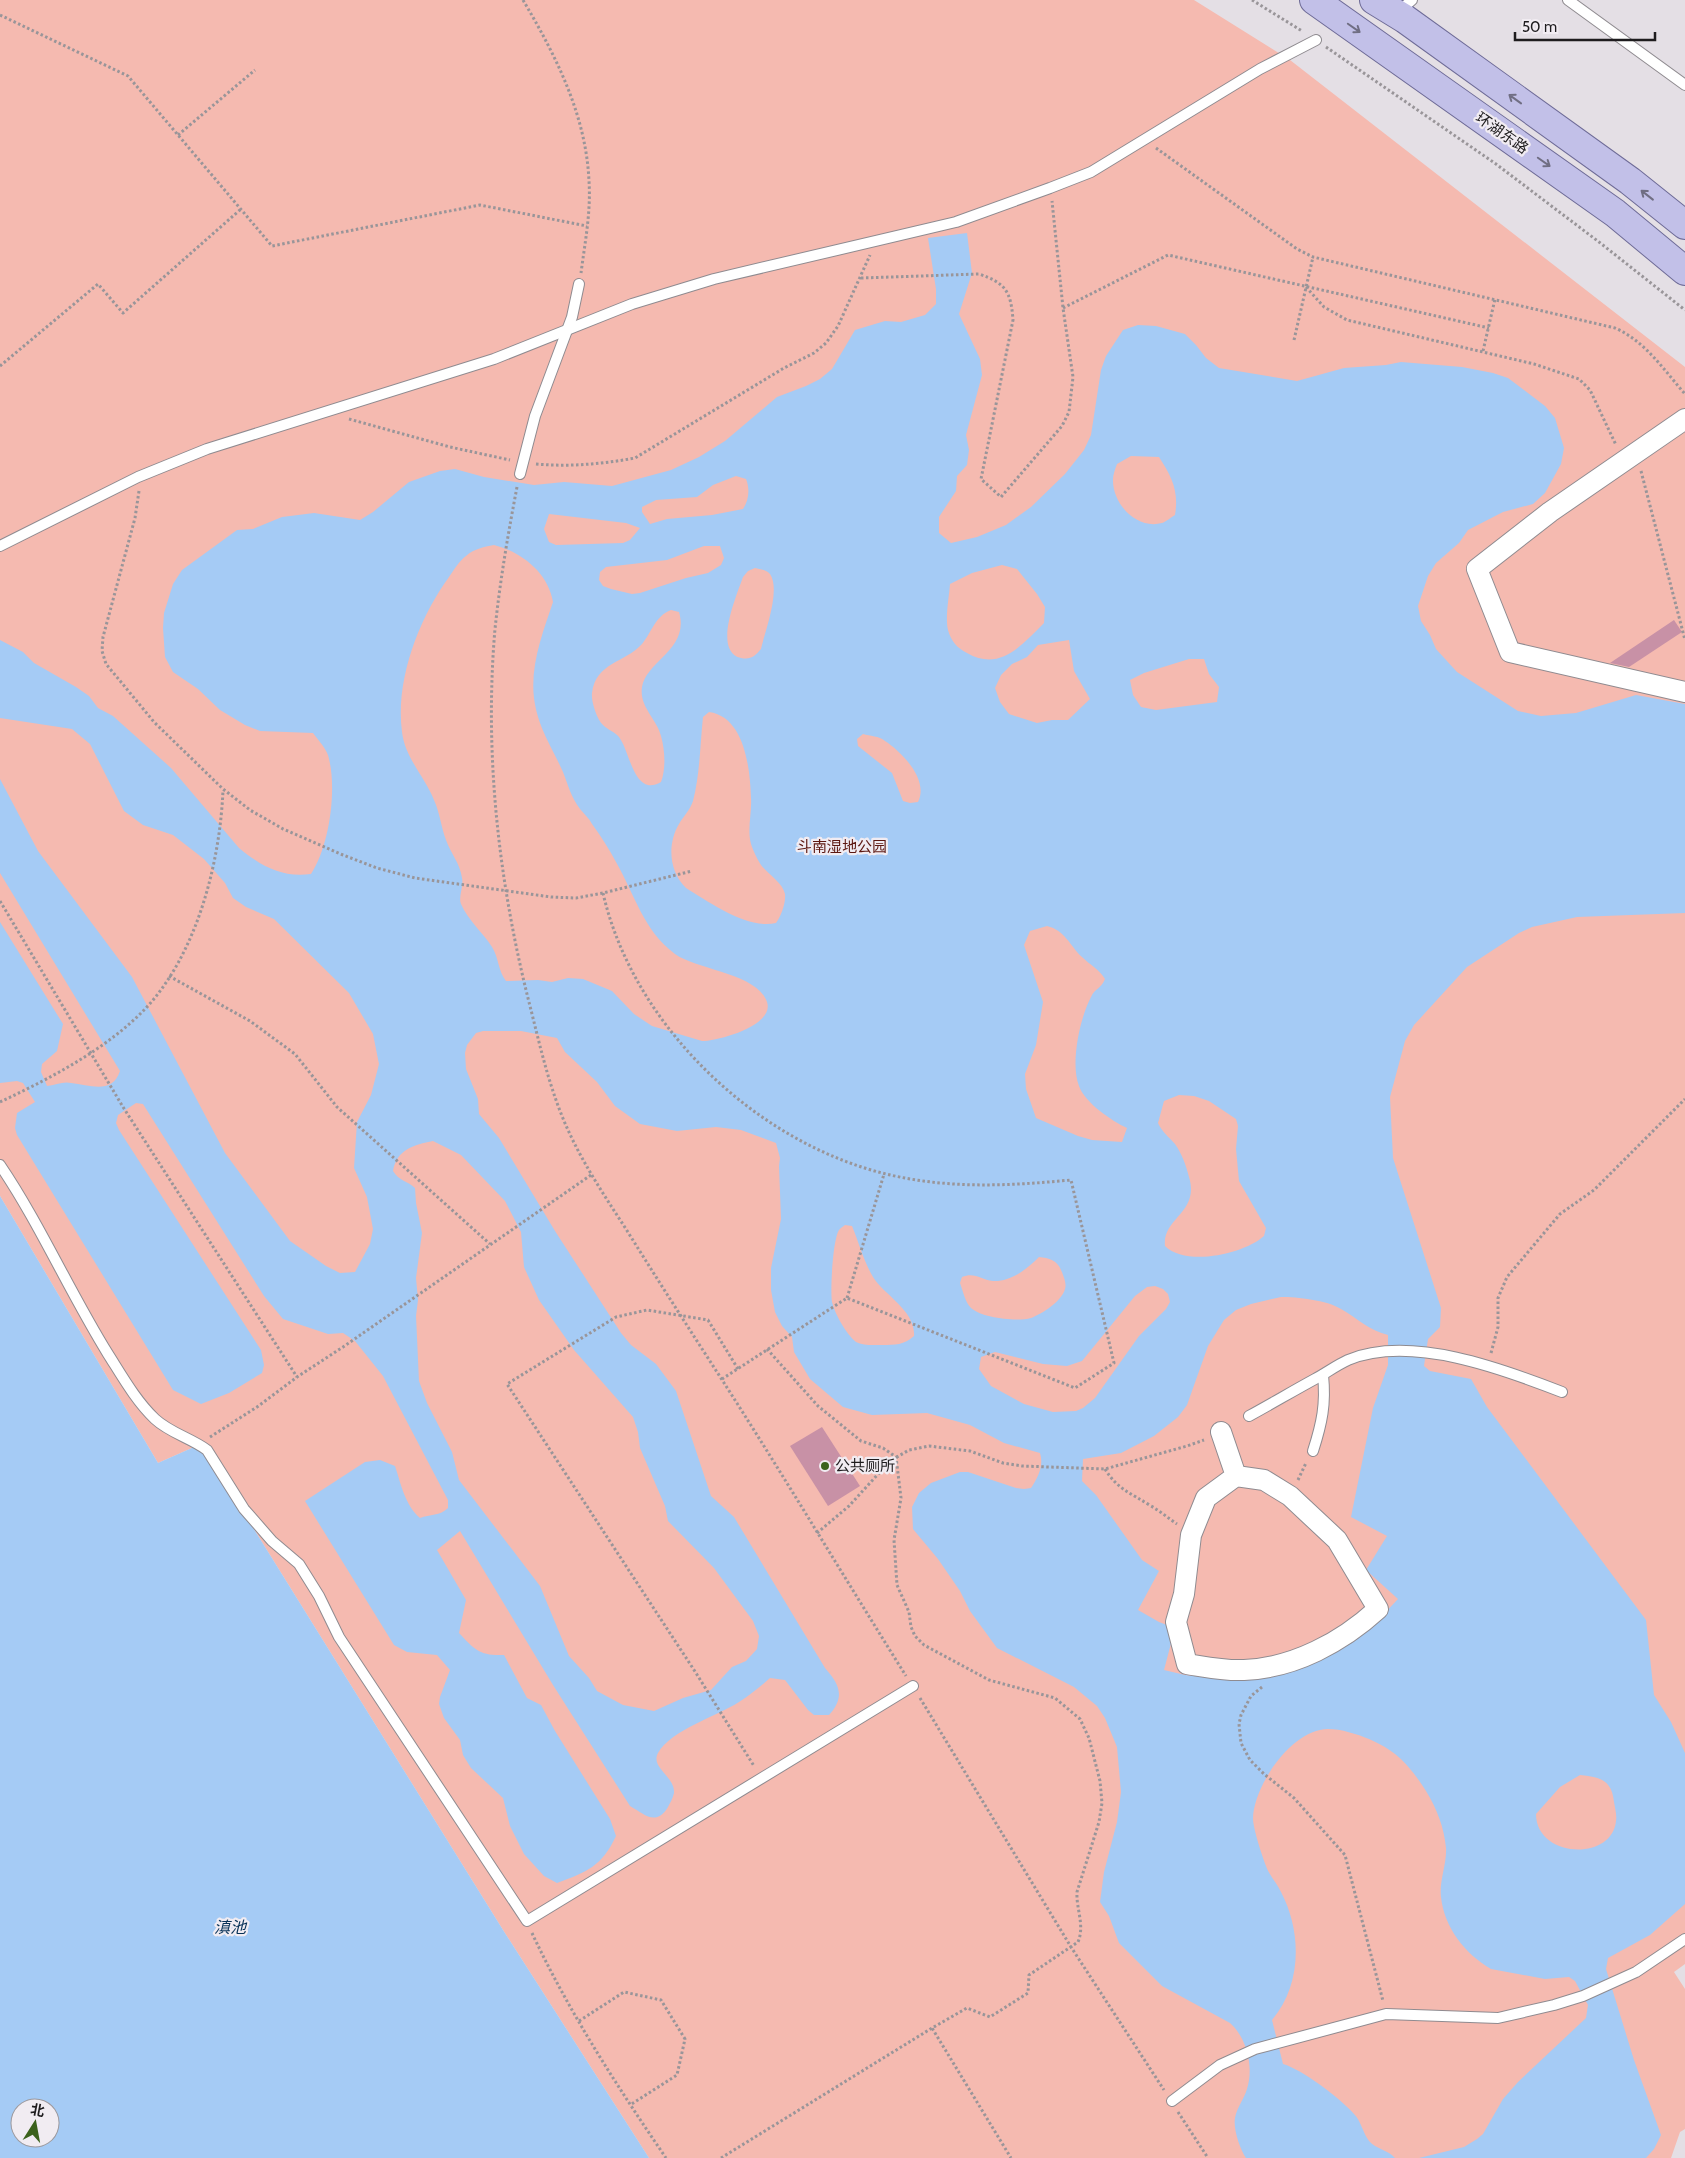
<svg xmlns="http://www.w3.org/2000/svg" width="1685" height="2158" font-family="Cabin,'Noto Sans SC',sans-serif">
  <rect width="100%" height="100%" fill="#e4dfe5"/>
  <path fill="#f5bab0" d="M0 0H1194L1290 60 1685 367V1964L1674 1972 1685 1989V2129L1680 2132 1671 2158H649L503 1930 201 1444 158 1463 0 1196Z"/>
  <g fill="#a5cbf5" fill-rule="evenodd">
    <path d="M967 233 972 273 959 314 980 359 982 375 966 435 969 450 967 465 957 476 956 491 939 517V533L951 543 977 537 1006 525 1031 507 1065 474 1084 450 1091 435 1101 370 1106 356 1123 330 1138 325 1156 326 1185 334 1196 345 1206 358 1219 368 1297 381 1344 368 1386 365 1401 362 1462 367 1493 373 1508 378 1545 406 1555 418 1564 448 1561 464 1545 493 1533 504 1503 512 1468 530 1459 543 1436 563 1428 576 1418 606 1421 621 1430 635 1436 649 1457 672 1518 711 1541 716 1576 713 1636 695 1685 704V913L1577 917 1532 927 1519 933 1467 967 1414 1025 1405 1041 1390 1097 1393 1158 1441 1308 1440 1327 1428 1339 1424 1366 1430 1371 1471 1379 1487 1407 1646 1620 1654 1695 1671 1722 1685 1753V1904L1650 1935 1608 1958 1606 1969 1634 2060 1661 2135 1654 2149 1646 2158H1419L1464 2147 1477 2139 1483 2134 1503 2099 1518 2082 1586 2018 1588 2005 1575 1981 1569 1977 1545 1979 1491 1969C1465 1954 1444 1927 1441 1897 1439 1881 1447 1864 1446 1848 1444 1827 1437 1809 1426 1791 1410 1766 1397 1751 1369 1739 1357 1734 1341 1729 1328 1729 1292 1729 1254 1785 1253 1818 1253 1829 1262 1855 1266 1866 1269 1875 1277 1883 1281 1892 1302 1932 1302 1985 1272 2020L1283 2064C1303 2070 1340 2098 1354 2114 1361 2121 1363 2133 1369 2141 1376 2149 1388 2150 1395 2158H1246C1240 2149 1233 2129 1235 2118 1237 2107 1244 2099 1247 2089 1254 2067 1247 2038 1230 2023L1162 1986 1119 1943 1109 1916 1100 1902 1104 1872 1117 1822 1121 1792 1117 1747 1105 1718 1097 1706 1074 1687 997 1648 970 1611 960 1591 938 1559 913 1529 912 1507 919 1493 931 1483 960 1472H968L1016 1488 1024 1489 1031 1488C1038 1477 1044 1466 1040 1453L1004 1443 970 1425 927 1413 872 1415 843 1407 810 1379 794 1352 792 1337 782 1326 775 1312 771 1290V1268L781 1219 779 1166 780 1158 776 1143 741 1130 716 1127 677 1131 640 1124 615 1106 597 1082 565 1052 557 1038 521 1031H483L476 1033 467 1045 465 1053 466 1069 478 1099 479 1114 499 1138 555 1231 621 1333 631 1345 656 1364 676 1391 711 1496 734 1517 825 1668C839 1684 846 1696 829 1715H814L808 1710 785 1680 770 1678C760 1687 750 1695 739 1702 717 1716 671 1730 658 1753 650 1768 675 1776 674 1793 673 1798 670 1803 668 1807 656 1827 644 1814 630 1806L553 1685 460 1531 437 1550 466 1600 459 1633C475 1650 480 1656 504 1655L527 1698 541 1705 555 1731 610 1819 616 1836C602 1866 587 1872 557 1883L544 1876 524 1854 510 1826 503 1798 471 1768 463 1755 460 1740 444 1718 439 1704 440 1697 450 1670 437 1655 407 1652 394 1645 305 1501 365 1462 380 1460 395 1466C401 1484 405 1505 420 1518 430 1514 440 1516 448 1508V1500L383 1376 355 1341 343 1333 328 1334 283 1319 264 1296 143 1104 136 1103 118 1115 116 1123 119 1130 261 1350 264 1365 262 1373 229 1393 201 1404 173 1390 17 1135 15 1128 17 1113 35 1102 23 1083 17 1081 0 1083V922L63 1024 57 1051 42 1064 41 1072 47 1086C55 1085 64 1081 71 1083 90 1085 112 1095 120 1071L0 873V779L38 851 132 977 225 1153 290 1241 326 1266 340 1273 355 1272 370 1244 373 1229 367 1197 354 1168 357 1122 371 1095 379 1064 373 1034 349 993 274 919 246 907 233 898 225 883 204 859 173 835 143 825 124 811 90 744 72 729 0 718V640L23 652 34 663 76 687 89 696 98 708 113 716 171 768 239 848C261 866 282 878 311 874 329 847 337 791 329 759 328 750 318 740 313 733L260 731 245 725 220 710 198 689 173 672 165 657 163 628 164 613 173 584 182 570 237 530 253 529 282 517 314 513 360 520 373 512 409 482 440 471 455 469 484 477 534 485 564 482 612 486 671 470 699 457 725 441 777 397 806 386 820 379 832 369 855 330 885 321 901 322 925 315 936 304V289L928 238ZM1131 456 1159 457C1172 477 1179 491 1175 515 1171 517 1166 522 1162 523 1136 530 1112 503 1113 479 1113 475 1115 469 1117 464ZM736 476 746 479C750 489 749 500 743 509L712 515 667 519 650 524 642 512V507L656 500 697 497 713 485ZM549 514 626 523 640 528 630 540 623 543 556 545 549 542 544 529ZM494 545C521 552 548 572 553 602 543 632 530 665 534 698 538 728 551 745 563 772 568 785 571 797 580 809 584 814 589 818 592 824 601 836 609 849 616 862 635 895 643 930 675 954 697 970 757 973 767 1002 775 1025 719 1041 702 1041L652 1026 634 1014 612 991 583 979 568 978 552 982 538 980 506 981C498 971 499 958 492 947 484 934 468 920 461 904 458 897 464 886 462 878 460 863 451 854 446 840 441 827 440 813 434 800 425 777 405 758 402 732 395 680 419 618 449 577 454 570 459 561 466 556 474 549 483 547 494 545ZM704 546H720L724 558 721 565 708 573 686 578 640 593 632 594 611 589 603 586 599 580 600 572 606 567 667 560ZM1002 565 1017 569 1037 594 1045 607 1044 623C1022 645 1000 672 967 653 957 648 951 641 948 630 945 617 949 598 950 584L972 573ZM755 568C760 569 767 570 770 574 781 590 765 631 761 649 755 656 751 660 741 658 712 651 737 595 743 577L748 571ZM671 610 679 612C690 649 646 661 642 687 639 707 657 719 661 736 665 750 666 769 661 782 634 798 630 751 619 737 615 732 608 730 603 725 597 719 591 702 592 693 596 662 625 663 642 644 652 632 655 616 671 610ZM1069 640 1074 671 1090 699 1068 720H1052L1037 723 1009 714 1000 702 995 688 1001 675 1012 664 1027 657 1038 645ZM1189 659H1204L1209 674 1219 687 1217 702 1156 710 1141 707 1133 695 1130 680 1144 673ZM709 712C745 717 750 769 751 798 752 812 747 830 751 844 753 850 757 859 761 865 767 873 783 883 785 894 786 903 781 916 776 923 748 930 709 902 686 888 669 872 667 844 679 824 683 817 690 810 693 801 700 774 700 745 703 717ZM863 734C870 736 879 736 885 741 903 753 929 780 918 802L910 803 903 801 892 773 858 746 857 739ZM1047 926C1065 930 1070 946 1082 957 1090 965 1099 969 1105 979 1101 989 1095 988 1091 997 1080 1018 1070 1063 1079 1086 1085 1103 1112 1121 1127 1128L1122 1142 1092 1140 1078 1136 1036 1118 1026 1089 1025 1074 1036 1045 1043 1002 1024 945 1030 931ZM1179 1095 1194 1096 1209 1101 1236 1119 1238 1126 1236 1149 1239 1181 1266 1228 1264 1236C1244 1254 1186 1267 1165 1246 1162 1218 1200 1213 1189 1177 1186 1165 1182 1154 1175 1144 1169 1137 1162 1132 1158 1123L1164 1101ZM433 1141 461 1155 505 1201 521 1232 524 1267 539 1300 574 1350 633 1417 638 1432 640 1448 665 1506 668 1521 714 1568 753 1621 759 1636 757 1649 746 1661 732 1667 711 1690 683 1698 654 1711 623 1705 597 1691 589 1678 569 1656 540 1586 459 1480 452 1452 427 1403 419 1381 416 1316 418 1300 416 1278 422 1233 416 1203 415 1188C408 1181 399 1181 393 1171 397 1149 414 1145 433 1141ZM845 1225 852 1226C859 1243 864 1262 873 1277 884 1295 916 1311 914 1336 904 1345 895 1345 882 1345 874 1345 863 1346 856 1342 846 1334 835 1314 832 1302 830 1290 833 1239 839 1230 840 1228 843 1227 845 1225ZM1039 1257C1049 1258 1057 1260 1061 1270 1063 1275 1067 1283 1065 1289 1062 1301 1042 1314 1031 1318 1017 1322 982 1318 971 1308 965 1302 963 1291 960 1283L962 1277C975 1272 981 1280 993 1281 1011 1282 1027 1269 1039 1257ZM1155 1286 1163 1289 1168 1294 1170 1302 1166 1309 1139 1336 1095 1398 1083 1408 1076 1411 1053 1412 1024 1404 991 1386 979 1369 981 1357 995 1352 1043 1364 1067 1366 1082 1361 1135 1296 1147 1287ZM1281 1297C1297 1297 1327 1300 1341 1309 1357 1318 1370 1331 1388 1335V1365L1373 1408 1351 1517 1387 1536 1366 1570 1398 1599 1381 1617 1230 1680 1185 1675 1164 1670 1175 1628 1159 1622 1138 1610 1159 1571 1142 1560 1096 1495 1082 1481 1083 1459 1121 1453 1154 1436 1178 1417 1187 1405 1208 1346 1224 1320 1236 1310 1251 1304ZM1580 1775C1600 1777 1612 1780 1614 1802 1615 1808 1617 1815 1616 1821 1612 1862 1536 1858 1536 1814L1560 1787Z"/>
    <path d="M0 1196 158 1463 201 1444 503 1930 649 2158H0ZM20 2108H50V2138H20Z"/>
  </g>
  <g fill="#c891a6">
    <path d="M1674 620 1682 632 1629 667 1610 663Z"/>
    <path d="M822 1427 860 1486 828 1506 790 1446Z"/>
  </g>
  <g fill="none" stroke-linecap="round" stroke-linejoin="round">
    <g stroke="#8f8b90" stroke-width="12">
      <g id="lane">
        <path d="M1568 0 1685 85"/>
        <path d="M1397 13 1412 0"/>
        <path d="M520 474 535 416 572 317 579 284"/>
        <path d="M0 546 138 477 207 449 494 359 632 304 714 279 956 222 1050 188 1091 172 1260 69 1316 40"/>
        <path d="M0 1165C40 1224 70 1293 108 1354 122 1376 136 1401 155 1419 170 1433 191 1438 207 1450L244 1509 272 1541 299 1564 319 1596 339 1637 527 1921 913 1686"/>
        <path d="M1249 1416C1271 1404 1293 1391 1315 1379 1326 1373 1337 1365 1348 1360 1410 1334 1503 1369 1562 1392"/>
        <path d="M1313 1451C1322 1423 1326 1404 1323 1375"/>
        <path d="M1172 2101 1220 2065 1255 2049 1386 2014 1498 2018 1554 2005 1583 1996 1636 1972 1685 1939"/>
      </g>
    </g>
    <g stroke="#8f8b90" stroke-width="22">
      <g id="street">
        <path d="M1685 419 1550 512 1477 569 1510 652 1685 692"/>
        <path d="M1221 1432 1236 1476 1264 1480 1290 1496 1337 1540 1378 1609C1342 1642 1294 1668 1244 1670 1225 1671 1206 1667 1187 1664L1176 1622 1184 1594 1191 1535 1206 1498 1236 1476"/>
      </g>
    </g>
    <g stroke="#6e6b97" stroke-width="30">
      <g id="primary">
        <path d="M1314 0 1615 213 1685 271"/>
        <path d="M1374 0 1405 19 1630 181 1685 225"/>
      </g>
    </g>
    <g stroke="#999599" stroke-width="3" stroke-dasharray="2.5 2.5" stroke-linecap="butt">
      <path d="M523 0C556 56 586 115 589 181 591 212 585 242 581 273"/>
      <path d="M1252 0 1302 31"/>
      <path d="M0 15 128 76 272 246 480 205 587 226"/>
      <path d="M1326 47 1496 164 1599 242 1685 310"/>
      <path d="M178 135 255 70"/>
      <path d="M1156 148 1297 249 1313 257 1615 328C1645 341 1664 370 1685 394"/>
      <path d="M861 278 979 274C1006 283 1011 292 1013 320L981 479 1001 497 1062 426 1069 412 1073 377 1063 308 1052 201"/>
      <path d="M1306 287 1324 307 1347 320 1534 364 1579 379 1590 390 1616 445"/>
      <path d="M1063 308 1168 255 1489 328"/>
      <path d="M1294 340 1313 257"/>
      <path d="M1483 351 1495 299"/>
      <path d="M0 366 98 284 123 313 241 209"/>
      <path d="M349 419 450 447 510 460"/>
      <path d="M536 464C570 467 602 464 635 458L784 368 814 353 826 343 838 326 870 255"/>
      <path d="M1641 471 1685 640"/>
      <path d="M517 487C508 534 500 581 495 629 484 756 499 886 531 1010 540 1046 548 1081 562 1116 578 1156 602 1192 626 1229 652 1271 679 1313 706 1355 775 1461 839 1569 906 1676"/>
      <path d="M139 491 135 518 103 637 102 651 106 664 121 682 154 722 223 789 250 810 283 829 343 855 377 868 415 878 551 897 576 898 603 893 692 871"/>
      <path d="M603 893C633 1025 755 1142 886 1174 948 1189 1008 1186 1071 1180L1114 1363 1075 1388 847 1298 722 1379"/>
      <path d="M0 901 123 1107 297 1377"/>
      <path d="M169 976 250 1021 295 1054 337 1107 490 1244"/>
      <path d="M0 1102C51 1078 107 1049 146 1008 197 953 220 863 223 790"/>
      <path d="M847 1298 884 1174"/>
      <path d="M767 1349 818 1406 861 1441 883 1448 896 1457 901 1498 894 1540 897 1585 909 1612 911 1627 915 1636 924 1645 989 1680 1055 1698 1080 1719 1089 1738 1100 1781 1102 1803 1099 1822 1077 1892C1076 1909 1085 1925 1078 1942L1029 1975 1028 1993 990 2017 967 2008 932 2028 1011 2158"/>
      <path d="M1491 1353 1498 1327V1298L1507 1277 1560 1214 1594 1190 1685 1099"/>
      <path d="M738 1369 708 1320 647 1310 616 1317 507 1384 696 1673 754 1766"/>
      <path d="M210 1437 257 1407 297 1377 343 1347 591 1175"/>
      <path d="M1105 1469C1118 1490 1131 1493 1151 1506 1160 1511 1168 1518 1177 1524"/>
      <path d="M1298 1480 1306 1463"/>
      <path d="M817 1533 849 1506 890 1461 909 1450 929 1446 970 1451 1003 1463 1022 1466 1105 1469 1187 1446 1204 1440"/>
      <path d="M1262 1687 1251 1696 1241 1715 1239 1724 1241 1743 1250 1760 1264 1774 1294 1798 1345 1855 1383 2001"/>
      <path d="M920 1698 1071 1947 1164 2090"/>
      <path d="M532 1933C569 2012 617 2086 666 2158"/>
      <path d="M579 2021 624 1992 661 2000 685 2039 677 2075 630 2105"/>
      <path d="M1178 2112 1208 2158"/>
      <path d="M721 2158 932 2028"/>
    </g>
    <use href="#lane" stroke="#fff" stroke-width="10"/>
    <use href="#street" stroke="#fff" stroke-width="20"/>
    <use href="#primary" stroke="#c2c0e8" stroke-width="28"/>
  </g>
  <defs><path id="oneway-shaft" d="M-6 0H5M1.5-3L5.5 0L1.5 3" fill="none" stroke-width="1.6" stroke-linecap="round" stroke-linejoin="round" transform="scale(1.25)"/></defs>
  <g stroke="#706e83">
    <use href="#oneway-shaft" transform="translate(1354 28) rotate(35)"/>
    <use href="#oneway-shaft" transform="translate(1515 99) rotate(-144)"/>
    <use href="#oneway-shaft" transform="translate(1544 162) rotate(35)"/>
    <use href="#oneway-shaft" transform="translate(1647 195) rotate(-142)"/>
  </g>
  <circle fill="#3b621c" stroke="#f1ecf2" stroke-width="2" cx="825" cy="1466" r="5"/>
  <g text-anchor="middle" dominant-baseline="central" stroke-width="4.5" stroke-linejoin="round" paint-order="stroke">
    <g font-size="15" fill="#1e1c1e" stroke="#f1ecf2">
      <text transform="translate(1502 133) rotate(35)">环湖东路</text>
    </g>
    <g font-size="15" fill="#5c1710" stroke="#f1ecf2">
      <text x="842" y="847">斗南湿地公园</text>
    </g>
    <g font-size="15" fill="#1e1c1e" stroke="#f1ecf2" text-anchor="start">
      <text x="835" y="1466">公共厕所</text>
    </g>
    <g font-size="16" font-style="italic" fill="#073157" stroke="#f1ecf2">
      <text x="230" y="1927">滇池</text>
    </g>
  </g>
  <g transform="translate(35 2123) rotate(11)"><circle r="24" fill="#f1ecf2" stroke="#9d999d"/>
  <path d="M0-4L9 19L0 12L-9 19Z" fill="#3b621c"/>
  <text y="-8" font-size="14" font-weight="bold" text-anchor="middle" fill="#1e1c1e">北</text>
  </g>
  <path d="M1515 32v8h140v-8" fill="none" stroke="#1e1c1e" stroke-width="2.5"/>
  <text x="1522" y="32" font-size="15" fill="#1e1c1e" stroke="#f1ecf2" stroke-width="4" paint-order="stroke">50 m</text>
</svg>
